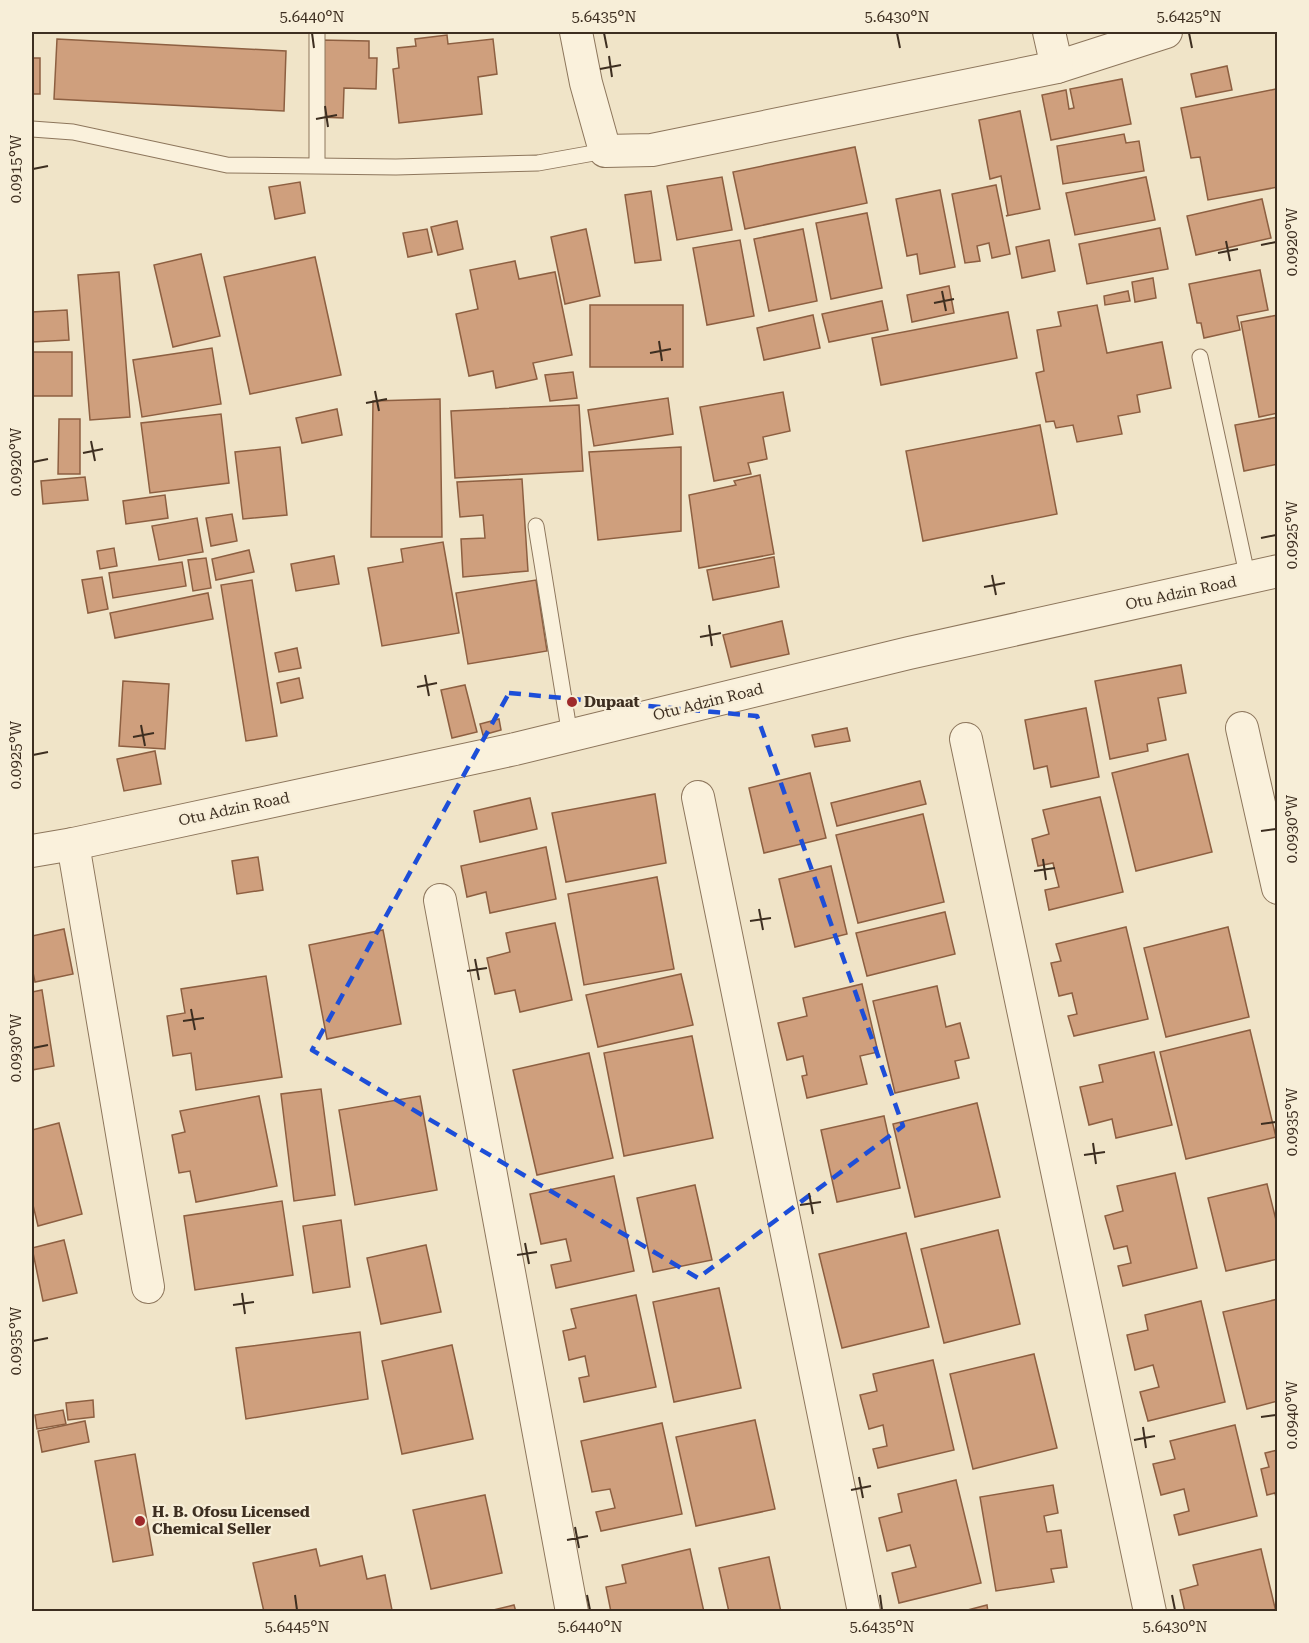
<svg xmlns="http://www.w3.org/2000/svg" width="1309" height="1643" font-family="'Roboto Serif',serif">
  <rect width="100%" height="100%" fill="#f0e4c8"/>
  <g fill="#cf9f7d" stroke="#8d5f41" stroke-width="1.5">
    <path d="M447 35 448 44 493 39 497 74 478 77 482 114 399 123 393 69 399 68 397 48 416 46 415 39Z"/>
    <path d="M57 39 286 51 284 111 54 99Z"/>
    <path d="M320 40 369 41V58H377L376 89 344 88 343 118 319 117Z"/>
    <rect x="32" y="58" width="8" height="36"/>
    <path d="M1227 66 1232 90 1196 97 1191 74Z"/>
    <path d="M1122 79 1131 124 1051 140 1042 95 1066 90 1069 109 1074 108 1070 89Z"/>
    <path d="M1276 89 1278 187 1208 200 1200 157 1191 158 1181 108Z"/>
    <path d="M1020 111 1040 209 1006 216 1008 215 1001 176 990 179 979 120Z"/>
    <path d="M1124 134 1126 143 1139 141 1144 171 1063 184 1057 146Z"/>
    <path d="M855 147 867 203 745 229 733 172Z"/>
    <path d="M722 177 732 230 677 240 667 186Z"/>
    <path d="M1146 177 1155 220 1075 235 1066 193Z"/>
    <path d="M300 182 305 213 275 219 269 187Z"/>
    <path d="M996 185 1010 254 992 258 989 243 977 246 980 261 965 263 952 194Z"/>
    <path d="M940 190 955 267 920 274 917 254 907 256 896 199Z"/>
    <path d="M651 191 661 260 635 263 625 195Z"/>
    <path d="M1262 199 1271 238 1196 255 1187 216Z"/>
    <path d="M867 213 882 288 831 299 816 223Z"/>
    <path d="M457 221 463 249 438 255 431 227Z"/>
    <path d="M1160 228 1168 269 1087 284 1079 244Z"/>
    <path d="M427 229 432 252 408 257 403 233Z"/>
    <path d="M586 229 600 296 565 304 551 237Z"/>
    <path d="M803 229 817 301 769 311 754 239Z"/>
    <path d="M740 240 754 316 707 325 693 248Z"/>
    <path d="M1049 240 1055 271 1022 278 1016 247Z"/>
    <path d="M201 254 220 336 173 347 154 265Z"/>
    <path d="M315 257 341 375 250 394 224 277Z"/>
    <path d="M515 261 519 279 555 272 572 355 533 363 537 379 496 388 493 371 469 376 456 314 478 309 470 270Z"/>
    <path d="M1260 270 1268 310 1237 316 1240 330 1204 338 1201 323H1197L1189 284Z"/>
    <path d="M119 272 130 417 90 420 78 275Z"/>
    <path d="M1153 278 1156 298 1135 302 1132 282Z"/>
    <path d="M949 286 954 313 912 322 907 295Z"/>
    <path d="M1128 291 1130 301 1105 305 1104 296Z"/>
    <path d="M882 301 888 330 829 342 822 314Z"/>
    <rect x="590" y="305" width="93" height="62"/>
    <path d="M1097 305 1107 353 1162 342 1171 388 1137 395 1140 412 1118 416 1122 434 1077 442 1073 425 1056 428 1054 421 1046 422 1036 373 1044 371 1037 330 1061 326 1058 312Z"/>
    <path d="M67 310 69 340 32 342V312Z"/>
    <path d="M1008 312 1017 358 881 385 872 338Z"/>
    <path d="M813 315 820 348 764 360 757 328Z"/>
    <path d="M1278 315V413L1259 417 1241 322Z"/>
    <path d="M212 348 221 404 142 417 133 360Z"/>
    <rect x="32" y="352" width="40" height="44"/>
    <path d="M573 372 577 398 550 401 545 375Z"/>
    <path d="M783 392 790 431 763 437 767 459 748 463 751 474 714 481 700 407Z"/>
    <path d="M668 398 673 434 594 446 588 410Z"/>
    <path d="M440 399 442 537H371L373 401Z"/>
    <path d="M579 405 583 471 455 478 451 411Z"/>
    <path d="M337 409 342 435 302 443 296 418Z"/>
    <path d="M221 414 229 483 150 493 141 423Z"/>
    <path d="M1278 417V464L1244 471 1235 425Z"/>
    <path d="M59 419H80V474H58Z"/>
    <path d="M1040 425 1057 514 923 541 906 451Z"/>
    <path d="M280 447 287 515 243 519 235 452Z"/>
    <path d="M681 447V531L598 540 589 452Z"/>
    <path d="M760 475 774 554 699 568 689 495 736 485 734 481Z"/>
    <path d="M85 477 88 500 43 504 41 481Z"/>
    <path d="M522 479 528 571 463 577 461 539 485 538 483 515 460 517 457 482Z"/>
    <path d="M165 495 168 518 126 524 123 501Z"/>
    <path d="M232 514 237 541 211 546 206 518Z"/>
    <path d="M197 518 203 552 159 560 152 526Z"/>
    <path d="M443 542 459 633 382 646 368 568 403 562 401 549Z"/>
    <path d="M114 548 117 566 100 569 97 551Z"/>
    <path d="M249 550 254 572 216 580 212 559Z"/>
    <path d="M334 556 339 584 296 591 291 564Z"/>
    <path d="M774 557 779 587 713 600 707 570Z"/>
    <path d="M206 558 211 588 193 591 188 560Z"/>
    <path d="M182 562 186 586 113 598 109 573Z"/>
    <path d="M102 577 108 609 88 613 82 580Z"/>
    <path d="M252 580 277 736 246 741 221 585Z"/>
    <path d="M536 580 547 651 468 664 456 593Z"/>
    <path d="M208 593 213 619 115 638 110 613Z"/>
    <path d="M782 621 789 654 731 667 723 635Z"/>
    <path d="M297 648 301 668 279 672 275 653Z"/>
    <path d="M1181 665 1186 693 1158 698 1166 740 1147 744 1148 751 1110 759 1095 681Z"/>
    <path d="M299 678 303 698 281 703 277 683Z"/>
    <path d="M123 681 169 684 165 749 119 746Z"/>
    <path d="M465 685 477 732 452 738 441 690Z"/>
    <path d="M1086 708 1099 777 1051 787 1047 766 1034 769 1025 720Z"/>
    <path d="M499 719 501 730 483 735 480 724Z"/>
    <path d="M847 728 850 741 815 747 812 735Z"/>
    <path d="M155 751 161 784 124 791 117 759Z"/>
    <path d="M1188 754 1212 852 1136 871 1112 773Z"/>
    <path d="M810 773 826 838 764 853 749 788Z"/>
    <path d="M920 781 926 804 837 826 831 803Z"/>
    <path d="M655 794 666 863 566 882 552 813Z"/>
    <path d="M1100 797 1123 892 1049 910 1045 890 1059 887 1053 863 1038 866 1032 839 1049 834 1043 810Z"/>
    <path d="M530 798 537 829 480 842 474 811Z"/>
    <path d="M923 814 944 902 858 923 836 835Z"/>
    <path d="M546 847 556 899 490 913 486 892 467 897 461 866Z"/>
    <path d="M258 857 263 890 237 894 232 861Z"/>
    <path d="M831 866 847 934 795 947 779 879Z"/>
    <path d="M657 877 674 969 584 985 568 894Z"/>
    <path d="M945 912 955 954 867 976 856 933Z"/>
    <path d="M555 923 572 1000 520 1012 515 990 495 994 487 958 510 952 506 933Z"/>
    <path d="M1126 927 1148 1019 1074 1036 1068 1016 1077 1014 1072 993 1059 996 1051 963 1061 961 1056 944Z"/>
    <path d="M1228 927 1249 1017 1166 1037 1144 948Z"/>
    <path d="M64 929 73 974 35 982 32 968V936Z"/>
    <path d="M383 930 401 1024 327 1039 309 945Z"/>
    <path d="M681 974 693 1025 598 1047 586 995Z"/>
    <path d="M266 976 282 1077 196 1090 191 1053 173 1056 167 1016 185 1013 181 989Z"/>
    <path d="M862 984 878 1052 860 1056 867 1084 807 1098 802 1076 807 1075 803 1056 787 1060 778 1023 807 1016 803 998Z"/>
    <path d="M937 986 946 1027 960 1023 969 1058 955 1061 959 1078 895 1093 873 1001Z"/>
    <path d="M42 990 54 1066 32 1070V992Z"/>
    <path d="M1250 1030 1276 1137 1186 1159 1160 1052Z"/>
    <path d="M692 1036 713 1138 624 1156 604 1053Z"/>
    <path d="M1154 1052 1172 1125 1116 1138 1112 1119 1089 1125 1080 1087 1103 1082 1099 1065Z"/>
    <path d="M589 1053 613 1158 537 1175 513 1070Z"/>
    <path d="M321 1089 335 1195 294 1201 281 1094Z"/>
    <path d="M259 1096 277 1186 196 1202 190 1171 179 1173 172 1135 185 1132 180 1111Z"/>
    <path d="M420 1096 437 1190 355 1205 339 1110Z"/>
    <path d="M977 1103 1000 1197 915 1217 893 1124Z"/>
    <path d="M884 1116 900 1188 837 1202 821 1130Z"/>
    <path d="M59 1123 82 1214 38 1226 32 1201V1130Z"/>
    <path d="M1175 1173 1197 1268 1123 1286 1118 1266 1131 1263 1127 1246 1114 1249 1105 1216 1123 1211 1117 1186Z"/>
    <path d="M614 1176 634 1271 556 1288 551 1265 571 1261 566 1239 541 1244 530 1194Z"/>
    <path d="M1267 1184 1278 1228V1259L1226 1271 1208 1198Z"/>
    <path d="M695 1185 712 1260 653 1272 637 1198Z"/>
    <path d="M282 1201 293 1275 195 1290 184 1216Z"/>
    <path d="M341 1220 350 1287 313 1293 303 1226Z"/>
    <path d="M998 1230 1020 1324 944 1343 921 1249Z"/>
    <path d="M906 1233 929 1327 842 1348 819 1254Z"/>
    <path d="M64 1240 77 1293 43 1301 32 1248Z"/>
    <path d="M426 1245 441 1312 381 1324 367 1258Z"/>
    <path d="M719 1288 741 1388 674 1402 653 1302Z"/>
    <path d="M636 1295 656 1387 584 1402 579 1378 589 1376 585 1356 569 1360 563 1331 576 1328 571 1309Z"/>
    <path d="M1278 1299V1401L1247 1409 1223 1312Z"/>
    <path d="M1201 1301 1225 1402 1148 1421 1140 1392 1159 1387 1153 1365 1135 1370 1127 1335 1148 1330 1145 1315Z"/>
    <path d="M360 1332 368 1399 246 1419 236 1348Z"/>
    <path d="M452 1345 473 1439 402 1454 382 1361Z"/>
    <path d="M1034 1354 1057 1448 973 1469 950 1374Z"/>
    <path d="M933 1360 954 1450 878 1468 873 1449 887 1446 883 1425 869 1429 860 1395 877 1391 873 1374Z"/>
    <path d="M93 1400 94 1417 68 1420 66 1403Z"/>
    <path d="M63 1410 66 1424 37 1429 35 1415Z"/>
    <path d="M755 1420 775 1509 696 1526 676 1437Z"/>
    <path d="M85 1421 89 1442 42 1452 38 1431Z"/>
    <path d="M662 1423 682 1514 601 1531 596 1512 615 1508 610 1489 592 1492 581 1441Z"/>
    <path d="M1235 1425 1257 1516 1179 1535 1174 1515 1189 1511 1184 1489 1161 1495 1153 1464 1175 1459 1170 1441Z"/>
    <path d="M1278 1450V1505L1275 1493 1267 1495 1261 1469 1269 1467 1265 1453Z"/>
    <path d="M135 1454 153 1555 113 1562 95 1461Z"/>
    <path d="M956 1480 981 1583 899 1603 892 1573 916 1567 910 1545 887 1551 879 1518 902 1512 898 1494Z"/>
    <path d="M1053 1485 1058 1513 1044 1516 1047 1532 1061 1530 1067 1567 1051 1569 1054 1582 996 1591 980 1497Z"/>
    <path d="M485 1495 502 1573 431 1589 413 1510Z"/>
    <path d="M316 1549 320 1566 362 1556 367 1579 385 1575 392 1610 387 1612H264L253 1563Z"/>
    <path d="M690 1549 704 1612H629V1610L611 1612 606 1587 626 1583 622 1565Z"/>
    <path d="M1261 1549 1276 1612H1185L1180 1590 1198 1585 1193 1565Z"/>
    <path d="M769 1557 781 1612H729L719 1568Z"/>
    <path d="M514 1605 516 1612H485Z"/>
    <path d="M987 1605 988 1612H960Z"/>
  </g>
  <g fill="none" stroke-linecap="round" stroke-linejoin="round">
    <g stroke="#8d765c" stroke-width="17">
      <g id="lane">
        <path d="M317 32V165"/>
        <path d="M32 129 73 132 227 165 396 167 538 163 605 151"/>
        <path d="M1200 357 1248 579"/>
        <path d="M536 526 570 736"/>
      </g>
    </g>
    <g stroke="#8d765c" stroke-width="34">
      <g id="street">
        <path d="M576 32 586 83 605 151 652 150 1057 67 1166 32"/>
        <path d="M1049 32 1057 67"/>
        <path d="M1242 728 1278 888"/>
        <path d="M966 739 1150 1612"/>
        <path d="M698 797 864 1612"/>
        <path d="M73 844 148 1287"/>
        <path d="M32 851 73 844 515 749 909 653 1278 571"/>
        <path d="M440 900 572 1612"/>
      </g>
    </g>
    <use href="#lane" stroke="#faf1dc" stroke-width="15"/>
    <use href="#street" stroke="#faf1dc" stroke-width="32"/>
  </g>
  <path fill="none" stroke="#1d4ed8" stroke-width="4.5" stroke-dasharray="12 8" stroke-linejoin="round" d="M509 693 757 716 903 1126 698 1278 312 1050Z"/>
  <path fill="none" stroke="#3d2e20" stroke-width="2" d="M312 33 314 48M604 33 607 48M897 33 900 48M1189 33 1192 48M609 56 612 77M600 69 621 65M325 106 328 127M316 119 337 115M33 169 48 166M1226 241 1230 261M1261 245 1276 242M1218 253 1238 249M942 291 946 311M934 303 954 299M659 341 662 361M650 353 671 349M375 391 379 411M366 403 387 399M91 441 95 461M83 453 103 449M33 462 48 459M1261 538 1276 535M992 575 996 595M984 587 1005 583M709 625 712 646M700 637 721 633M425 675 429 696M417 687 437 683M141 725 145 746M133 737 154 733M33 755 48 752M1261 831 1276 829M1043 859 1046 880M1034 871 1055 868M759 909 763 930M750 921 771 918M475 959 479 980M467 971 487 968M191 1009 195 1030M183 1021 204 1018M33 1048 48 1045M1261 1124 1276 1122M1093 1143 1096 1164M1084 1155 1105 1152M809 1193 813 1214M800 1205 821 1202M525 1243 529 1264M517 1255 537 1252M242 1293 245 1314M233 1305 254 1302M33 1341 48 1338M1261 1417 1276 1415M1143 1427 1146 1448M1134 1440 1155 1436M859 1477 863 1498M851 1490 871 1486M575 1527 579 1548M567 1540 588 1536M295 1595 297 1610M587 1595 590 1610M880 1595 882 1610M1172 1595 1175 1610"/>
  <g fill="#9e2a2b" stroke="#f7eed8" stroke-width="2">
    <circle cx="572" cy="702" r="6"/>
    <circle cx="140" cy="1521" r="6"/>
  </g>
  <g text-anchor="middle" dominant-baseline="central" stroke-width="4.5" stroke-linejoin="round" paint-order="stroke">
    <g font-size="15" fill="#3d2e20" stroke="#f7eed8">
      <text transform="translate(1181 593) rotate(-12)">Otu Adzin Road</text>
      <text transform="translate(708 702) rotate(-14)">Otu Adzin Road</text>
      <text transform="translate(234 809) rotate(-12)">Otu Adzin Road</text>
    </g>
    <g font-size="15" font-weight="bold" fill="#3d2e20" stroke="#f7eed8" text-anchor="start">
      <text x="584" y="702">Dupaat</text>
      <text x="152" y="1512">H. B. Ofosu Licensed<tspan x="152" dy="17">Chemical Seller</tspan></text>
    </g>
  </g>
  <rect width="1309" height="1643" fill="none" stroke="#f7eed8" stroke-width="66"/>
  <rect x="33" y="33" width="1243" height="1577" fill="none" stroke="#3d2e20" stroke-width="2"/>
  <g font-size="15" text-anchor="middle" fill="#3d2e20">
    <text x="312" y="22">5.6440°N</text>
    <text x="604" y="22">5.6435°N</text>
    <text x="897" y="22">5.6430°N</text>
    <text x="1189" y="22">5.6425°N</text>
    <text transform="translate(16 169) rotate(-90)" y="5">0.0915°W</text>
    <text transform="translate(1292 242) rotate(-90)" y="5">0.0920°W</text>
    <text transform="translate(16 462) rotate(-90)" y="5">0.0920°W</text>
    <text transform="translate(1292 535) rotate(-90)" y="5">0.0925°W</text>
    <text transform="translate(16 755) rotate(-90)" y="5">0.0925°W</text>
    <text transform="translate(1292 829) rotate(-90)" y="5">0.0930°W</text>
    <text transform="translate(16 1048) rotate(-90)" y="5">0.0930°W</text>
    <text transform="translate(1292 1122) rotate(-90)" y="5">0.0935°W</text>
    <text transform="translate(16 1341) rotate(-90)" y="5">0.0935°W</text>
    <text transform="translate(1292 1415) rotate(-90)" y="5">0.0940°W</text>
    <text x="297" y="1632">5.6445°N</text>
    <text x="590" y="1632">5.6440°N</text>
    <text x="882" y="1632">5.6435°N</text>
    <text x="1175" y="1632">5.6430°N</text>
  </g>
</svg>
